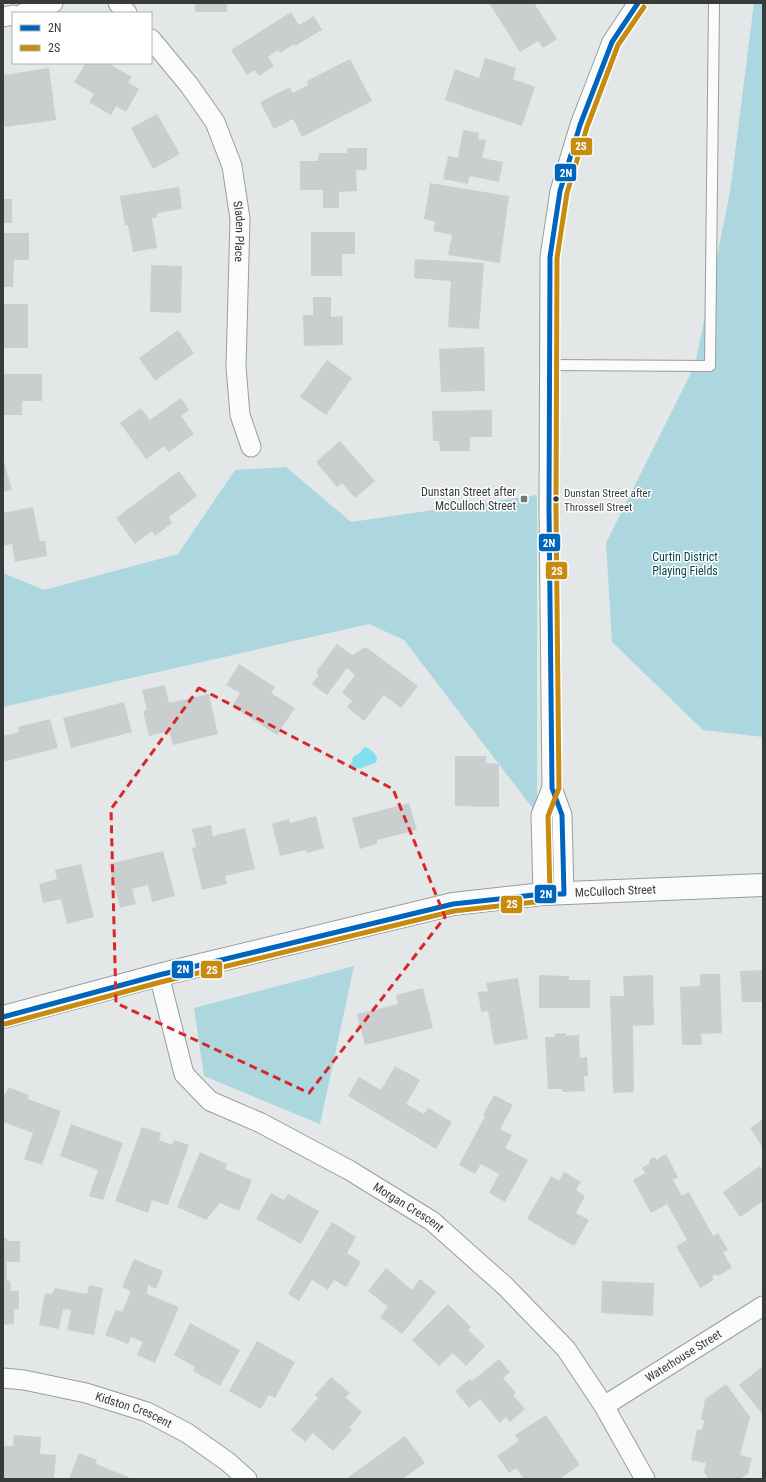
<svg xmlns="http://www.w3.org/2000/svg" width="766" height="1482" font-family="'Roboto Condensed',sans-serif">
  <rect width="100%" height="100%" fill="#e3e7e8"/>
  <g fill="#acd7de">
    <path d="M754 3H763V737L703 730 612 642 606 543 695 365 730 192Z"/>
    <path d="M286 467 351 522 537 495V814L404 640 369 624 3 707V573L44 590 178 554 235 470Z"/>
    <path d="M354 966 320 1124 204 1076 194 1008Z"/>
  </g>
  <path fill="#82dfee" d="M366 747C372 750 383 759 373 764 371 765 369 765 366 766 363 768 361 769 357 768L352 770 349 765 352 762 353 757 361 752 362 749Z"/>
  <g fill="#cbcecf">
    <rect x="195" y="3" width="32" height="9"/>
    <path d="M489 3H534L557 39 543 48 538 41 520 52Z"/>
    <path d="M291 12 299 25 314 16 322 30 295 46 294 44 280 53 278 50 268 57 274 66 259 76 255 70 247 75 231 50Z"/>
    <path d="M485 58 516 68 513 79 535 87 522 126 445 100 455 69 479 78Z"/>
    <path d="M350 59 372 101 302 137 293 119 274 129 260 102 290 87 293 93 308 85 307 81Z"/>
    <path d="M86 63H108L132 77 128 82 139 89 126 112 116 106 111 115 89 102 94 94 74 82Z"/>
    <path d="M49 68 56 120 5 127 3 115V75Z"/>
    <path d="M157 114 180 154 153 169 131 128Z"/>
    <path d="M463 130 479 133 478 139 486 140 482 158 503 162 499 182 470 176 468 184 443 179 448 156 458 158Z"/>
    <path d="M347 148H367V170H356L357 191 339 192V208H323V190H300V161H318L319 153H347Z"/>
    <path d="M430 183 509 196 500 263 448 255 452 235 433 231 435 222 424 219Z"/>
    <path d="M179 187 182 209 157 213V217L152 218 157 248 133 252 128 225 125 226 120 196Z"/>
    <rect x="3" y="199" width="9" height="24"/>
    <path d="M311 232H355V254H342V276H311Z"/>
    <path d="M3 233H29V260H14L13 287H3Z"/>
    <path d="M415 259 484 263 479 329 448 327 451 281 414 278Z"/>
    <path d="M151 265 182 266 181 313 150 312Z"/>
    <path d="M313 297H331V317L343 316V345L304 346 303 315H313Z"/>
    <rect x="3" y="304" width="25" height="44"/>
    <path d="M178 330 194 353 155 381 139 358Z"/>
    <path d="M484 347 485 391 441 392 439 349Z"/>
    <path d="M327 360 352 378 326 415 300 397Z"/>
    <path d="M3 374H42V401H22V415H3Z"/>
    <path d="M181 398 189 410 181 416 194 434 169 452 164 446 146 459 120 423 141 408 150 420Z"/>
    <path d="M492 410V437H470V451H440L439 441H433L432 411Z"/>
    <path d="M340 441 375 481 355 498 342 483 337 487 316 462Z"/>
    <path d="M3 458 12 490 3 492Z"/>
    <path d="M179 471 197 496 169 517 172 523 155 536 152 531 135 544 116 518Z"/>
    <path d="M33 507 40 541H45L47 556 15 562 12 544 4 546 3 538V513Z"/>
    <path d="M337 644 352 655 366 647 418 686 401 708 384 695 364 721 347 707 352 701 342 693 355 675 347 668 327 695 312 684 319 675 316 672Z"/>
    <path d="M239 664 275 687 271 693 295 708 277 735 232 706 240 693 226 685Z"/>
    <path d="M165 685 169 703 209 694 218 734 173 745 169 731 149 736 143 711 147 710 142 690Z"/>
    <path d="M124 702 132 732 71 748 63 718Z"/>
    <path d="M50 719 58 748 3 762V736L19 732 18 727Z"/>
    <path d="M455 756H486V763L499 764V807L455 806Z"/>
    <path d="M409 803 417 830 377 840V844L360 849 352 818Z"/>
    <path d="M316 816 324 848 307 853 306 850 280 856 272 824 289 819 290 823Z"/>
    <path d="M211 825 213 836 245 828 255 869 225 876 227 884 202 890 192 848 196 847 192 829Z"/>
    <path d="M163 851 175 896 152 902 148 885 132 889 136 904 120 908 109 864Z"/>
    <path d="M81 864 94 917 67 924 61 899 43 903 39 884 57 879 55 870Z"/>
    <path d="M763 970V1002H742L740 971Z"/>
    <path d="M700 974H720L722 1033 701 1034 702 1045H682L680 987 700 986Z"/>
    <path d="M539 975 569 976V980H590V1008H539Z"/>
    <path d="M653 975 654 1025 633 1026 634 1092 613 1093 610 996H624L623 976Z"/>
    <path d="M518 978 528 1039 494 1045 488 1011 481 1012 478 992 488 991 486 983Z"/>
    <path d="M423 988 433 1028 365 1045 357 1014 398 1004 396 995Z"/>
    <path d="M566 1033V1036L579 1035 580 1058 587 1057 588 1076H584L585 1091 562 1092V1089H548L545 1037H555V1034Z"/>
    <path d="M395 1066 420 1080 406 1104 424 1114 428 1108 452 1122 436 1149 348 1096 359 1077 381 1090Z"/>
    <path d="M8 1087 29 1095 28 1099 61 1111 42 1165 24 1159 33 1133 3 1122V1093L6 1094Z"/>
    <path d="M494 1095 513 1105 500 1129 512 1135 505 1148 528 1160 505 1202 489 1193 499 1174 481 1164 475 1174 459 1165 485 1116 483 1115Z"/>
    <path d="M763 1119V1148L750 1128Z"/>
    <path d="M71 1124 123 1143 103 1200 89 1196 98 1170 60 1156Z"/>
    <path d="M142 1127 161 1133 159 1140 172 1145 174 1140 189 1145 168 1205 152 1200 148 1213 115 1201Z"/>
    <path d="M200 1152 227 1164 225 1169 252 1180 239 1211 220 1203 206 1220 177 1207Z"/>
    <path d="M666 1154 678 1177 673 1180 682 1196 689 1192 713 1236 718 1233 728 1250 723 1252 732 1268 718 1276 716 1274 712 1277 714 1280 700 1288 676 1246 687 1240 667 1204 651 1213 633 1180 645 1173 642 1168 650 1163 649 1160 655 1157 656 1160Z"/>
    <path d="M760 1166 763 1172V1201L740 1217 723 1192Z"/>
    <path d="M564 1172 581 1182 576 1190 585 1196 576 1213 589 1220 574 1246 527 1219 551 1176 559 1181Z"/>
    <path d="M271 1193 284 1200 288 1194 319 1211 301 1244 256 1219Z"/>
    <path d="M332 1222 356 1237 347 1253 361 1262 346 1287 334 1280 328 1290 312 1280 299 1301 288 1294Z"/>
    <path d="M3 1238H7V1241H20V1262H7V1281H10L11 1291H19V1309H14V1324L3 1325Z"/>
    <path d="M134 1259 163 1271 156 1289 148 1285 147 1294 179 1307 155 1363 137 1355 143 1342 131 1337 128 1344 105 1335 116 1310 122 1312 131 1291 122 1287Z"/>
    <path d="M386 1268 412 1290 420 1279 436 1292 402 1334 380 1317 388 1307 368 1291Z"/>
    <path d="M602 1281 654 1283 653 1316 601 1313Z"/>
    <path d="M89 1285 103 1288 94 1335 67 1330 71 1310 63 1309 59 1329 39 1325 45 1293 52 1294 55 1288 87 1294Z"/>
    <path d="M448 1304 471 1327 468 1330 485 1346 466 1366 453 1353 439 1366 412 1340Z"/>
    <path d="M190 1323 240 1350 220 1386 193 1371 195 1367 174 1355Z"/>
    <path d="M257 1341 295 1362 275 1398 269 1395 261 1409 229 1391Z"/>
    <path d="M499 1359 510 1372 503 1378 516 1393 513 1395 525 1409 510 1422 506 1417 500 1423 480 1399 469 1408 455 1391 470 1379 472 1381Z"/>
    <path d="M763 1366V1415L739 1385Z"/>
    <path d="M331 1377 350 1393 345 1397 362 1412 349 1428 352 1430 333 1451 313 1433 305 1442 291 1430 318 1398 315 1395Z"/>
    <path d="M726 1384 750 1417 740 1455 752 1458 748 1474 739 1479H709L704 1472 706 1463 691 1460 697 1429 702 1430 704 1420H701L705 1399Z"/>
    <path d="M546 1415 580 1465 559 1479H544L543 1477 540 1479H524L516 1468 509 1473 497 1456 519 1441 515 1435Z"/>
    <path d="M14 1435 41 1437 40 1454 56 1455 54 1479H3V1446H13Z"/>
    <path d="M405 1436 425 1463 402 1479H346Z"/>
    <path d="M79 1453 97 1460 96 1464 133 1479H69Z"/>
  </g>
  <g fill="none" stroke-linecap="round" stroke-linejoin="round">
    <g stroke="#9a9d9d" stroke-width="12">
      <path id="lane" d="M549 365 710 366 714 3"/>
    </g>
    <g stroke="#9a9d9d" stroke-width="21">
      <g id="street">
        <path d="M118 3 127 13"/>
        <path d="M24 13 53 3"/>
        <path d="M3 17 13 15"/>
        <path id="s1" d="M151 39 189 85 215 122 232 166 240 219 236 367 240 415 251 447"/>
        <path d="M543 894 541 815 552 788"/>
        <path d="M564 894 562 815 552 788 549 508 550 257 560 191 580 125 612 42 638 3"/>
        <path id="s2" d="M159 975 184 1074 210 1101 261 1123 349 1170 432 1221 506 1287 566 1349 604 1406 645 1479"/>
        <path id="s3" d="M3 1378 24 1380 86 1393 147 1412 187 1433 228 1462 247 1479"/>
        <path id="s4" d="M604 1406 763 1306"/>
      </g>
    </g>
    <g stroke="#9a9d9d" stroke-width="24">
      <g id="secondary">
        <path id="s5" d="M3 1017 159 975 453 904 543 894 763 885"/>
      </g>
    </g>
    <use href="#lane" stroke="#fbfbfc" stroke-width="10"/>
    <use href="#street" stroke="#fbfbfc" stroke-width="19"/>
    <use href="#secondary" stroke="#fbfbfc" stroke-width="22"/>
    <g stroke="#fff" stroke-width="8">
      <path id="bus-1" d="M3 1017 159 975 453 904 543 894H564L562 815 552 788 549 508 550 257 560 191 580 125 612 42 638 3"/>
    </g>
    <g stroke="#fff" stroke-width="8">
      <path id="bus-2" d="M5 1024 161 982 454 911 544 901 549 898 550 894 548 816 559 788 556 508 557 258 567 193 587 127 618 45 644 7"/>
    </g>
    <use href="#bus-1" stroke="#0065bd" stroke-width="5"/>
    <use href="#bus-2" stroke="#c78b0f" stroke-width="5"/>
  </g>
  <path fill="none" stroke="#d62828" stroke-width="3" stroke-dasharray="8 5" stroke-linejoin="round" d="M199 688 393 789 445 917 309 1093 116 1003 111 809Z"/>
  <rect fill="#747778" stroke="#fff" stroke-width="1.5" x="520" y="495" width="8" height="8" rx="2"/>
  <circle fill="#383b3b" stroke="#fff" stroke-width="1.5" cx="556" cy="499" r="3.5"/>
  <g text-anchor="middle" dominant-baseline="central" stroke-width="3" stroke-linejoin="round" paint-order="stroke">
    <g font-size="11" fill="#383b3b" stroke="#fff" text-anchor="start">
      <text x="564" y="493">Dunstan Street after<tspan x="564" dy="14">Throssell Street</tspan></text>
    </g>
    <g font-size="12" fill="#383b3b" stroke="#fff">
      <text stroke="none"><textPath href="#s1" startOffset="218">Sladen Place</textPath></text>
      <text stroke="none"><textPath href="#s5" startOffset="627">McCulloch Street</textPath></text>
      <text stroke="none"><textPath href="#s2" startOffset="365">Morgan Crescent</textPath></text>
      <text stroke="none"><textPath href="#s4" startOffset="94">Waterhouse Street</textPath></text>
      <text stroke="none"><textPath href="#s3" startOffset="135">Kidston Crescent</textPath></text>
    </g>
    <g font-size="12" fill="#383b3b" stroke="#fff" text-anchor="end">
      <text x="516" y="492">Dunstan Street after<tspan x="516" dy="14">McCulloch Street</tspan></text>
    </g>
    <g font-size="12" fill="#04434b" stroke="#fff">
      <text x="685" y="557">Curtin District<tspan x="685" dy="14">Playing Fields</tspan></text>
    </g>
  </g>
  <g stroke="#fff" stroke-width="1.5">
    <rect x="570" y="137" width="23" height="19" rx="4" fill="#c78b0f"/>
    <rect x="554" y="163" width="23" height="19" rx="4" fill="#0065bd"/>
    <rect x="538" y="533" width="23" height="19" rx="4" fill="#0065bd"/>
    <rect x="545" y="561" width="23" height="19" rx="4" fill="#c78b0f"/>
    <rect x="534" y="884" width="23" height="20" rx="4" fill="#0065bd"/>
    <rect x="500" y="895" width="23" height="19" rx="4" fill="#c78b0f"/>
    <rect x="171" y="960" width="23" height="19" rx="4" fill="#0065bd"/>
    <rect x="200" y="960" width="23" height="19" rx="4" fill="#c78b0f"/>
  </g>
  <g font-size="11" text-anchor="middle" font-weight="bold" fill="#fff">
    <text x="581" y="150">2S</text>
    <text x="566" y="177">2N</text>
    <text x="549" y="547">2N</text>
    <text x="557" y="575">2S</text>
    <text x="546" y="898">2N</text>
    <text x="512" y="908">2S</text>
    <text x="183" y="973">2N</text>
    <text x="212" y="974">2S</text>
  </g>
  <rect width="766" height="1482" fill="none" stroke="#383b3b" stroke-width="8"/>
  <rect x="12" y="12" width="140" height="52" fill="#ffffff" stroke="#afb1b1"/>
  <rect x="20" y="25" width="20" height="6" fill="#0065bd" stroke="#afb1b1"/>
  <text x="48" y="32" font-size="12" fill="#383b3b">2N</text>
  <rect x="20" y="45" width="20" height="6" fill="#c78b0f" stroke="#afb1b1"/>
  <text x="48" y="52" font-size="12" fill="#383b3b">2S</text>
</svg>
